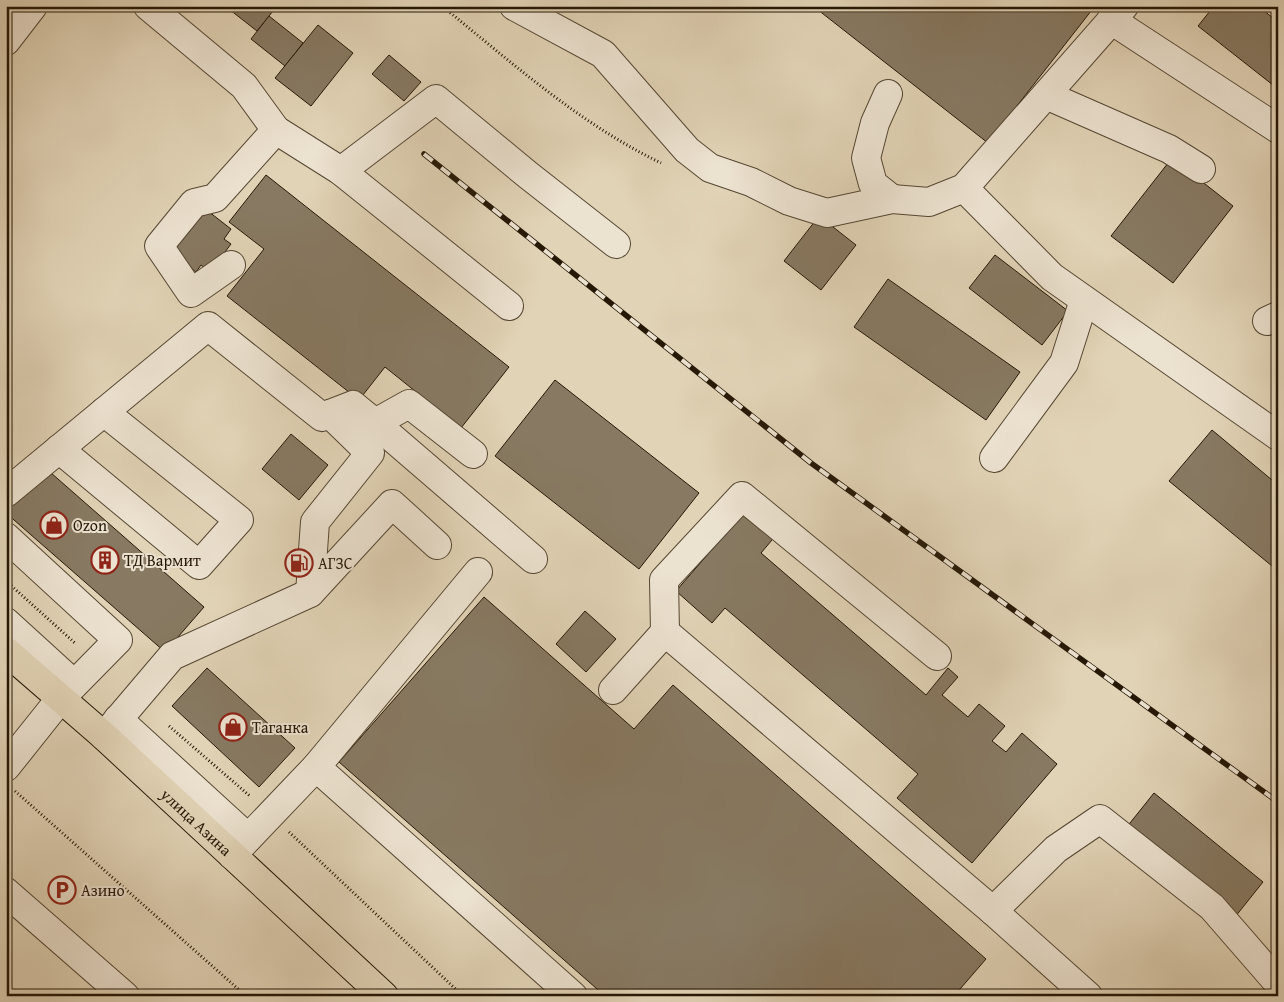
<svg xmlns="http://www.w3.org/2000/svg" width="1284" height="1002" font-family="'Gentium Book Plus',serif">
  <rect width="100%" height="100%" fill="#e1d3b6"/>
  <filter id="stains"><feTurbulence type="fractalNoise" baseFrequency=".004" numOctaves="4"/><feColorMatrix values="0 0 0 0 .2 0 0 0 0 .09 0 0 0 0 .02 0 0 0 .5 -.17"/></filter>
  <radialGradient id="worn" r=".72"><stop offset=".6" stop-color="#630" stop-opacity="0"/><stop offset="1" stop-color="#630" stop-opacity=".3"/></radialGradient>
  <g fill="#877962" stroke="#261807">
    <path d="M225 6H277L257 31Z"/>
    <path d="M813 6H1095L988 143Z"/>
    <path d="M1214 6H1258L1278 22V89L1198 26Z"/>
    <path d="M269 16 303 43 285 66 251 39Z"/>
    <path d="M318 25 353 53 311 106 275 78Z"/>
    <path d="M389 55 421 82 404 101 372 74Z"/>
    <path d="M1172 158 1233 206 1173 283 1111 236Z"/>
    <path d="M266 175 509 367 461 428 385 367 359 400 227 296 264 249 229 222Z"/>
    <path d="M204 208 231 229 224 239 231 244 210 272 201 265 196 272 171 252Z"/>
    <path d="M819 216 856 245 821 290 784 261Z"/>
    <path d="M995 255 1068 311 1042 345 969 288Z"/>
    <path d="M888 279 1020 372 986 420 854 327Z"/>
    <path d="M555 380 699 493 639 569 495 456Z"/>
    <path d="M1212 430 1278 485V571L1169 481Z"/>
    <path d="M291 434 328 465 299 500 262 469Z"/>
    <path d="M42 465 204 607 165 652 6 513V506Z"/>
    <path d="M747 509 777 534 761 553 926 695 948 668 958 677 942 695 968 717 979 704 1005 726 992 741 1006 752 1022 733 1057 764 972 863 897 798 918 774 725 608 712 623 676 591Z"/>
    <path d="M484 597 634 729 673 685 986 959 954 996H605L339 762Z"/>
    <path d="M585 611 616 639 586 672 556 644Z"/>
    <path d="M207 668 295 748 259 787 172 706Z"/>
    <path d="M1154 793 1263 882 1235 917 1126 828Z"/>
  </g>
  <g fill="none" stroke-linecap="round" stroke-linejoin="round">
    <g stroke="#554733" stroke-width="30">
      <g id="minor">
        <path d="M148 6 244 86 276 130 341 171 509 306"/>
        <path d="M514 6 603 54 687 150 710 168 751 182 789 201 827 213 892 199 929 202 964 188 1124 6"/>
        <path d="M1111 20 1278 129"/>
        <path d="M6 41 33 6"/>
        <path d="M888 94 875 123 866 158 873 184 892 199"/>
        <path d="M1046 95 1169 149 1201 169"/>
        <path d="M341 171 436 99 528 175 616 244"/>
        <path d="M964 188 1052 277 1278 436"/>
        <path d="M231 265 191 293 159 246 194 203 215 198 276 130"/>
        <path d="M1267 321 1278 316"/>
        <path d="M375 423 533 559"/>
        <path d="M59 449 199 565 239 520 104 412"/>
        <path d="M994 458 1064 363 1084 300"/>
        <path d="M6 493 208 326 322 417 353 405 375 423 409 404 473 454"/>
        <path d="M6 537 118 640 61 698 6 767"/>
        <path d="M310 593 315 522 370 453 330 414"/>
        <path d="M6 622 74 684"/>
        <path d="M665 632 664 580 742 496 937 656"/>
        <path d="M613 690 665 632 993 911 1056 849 1100 819 1212 907 1278 983"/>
        <path d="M118 719 248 838"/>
        <path d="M104 736 172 656 310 593 392 504 437 545"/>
        <path d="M316 767 478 572"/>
        <path d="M232 855 316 767 573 996"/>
        <path d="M6 892 125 996"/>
        <path d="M993 911 1088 996"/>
      </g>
    </g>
    <g stroke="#261807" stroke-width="30">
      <g id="major">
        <path id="s1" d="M6 651 104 736 384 996"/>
      </g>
    </g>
    <g stroke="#261807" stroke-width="3" stroke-dasharray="1 2.5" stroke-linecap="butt">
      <path d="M442 6C511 62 580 124 661 163"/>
      <path d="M6 581 76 644"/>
      <path d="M169 726 251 797"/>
      <path d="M15 791 246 996"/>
      <path d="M289 832 463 996"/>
    </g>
    <use href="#minor" stroke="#ece2d0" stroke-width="28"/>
    <use href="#major" stroke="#e1d3b6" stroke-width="28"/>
    <g stroke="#261807" stroke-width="5.5">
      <path id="rail" d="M424 154 811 463 1278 802"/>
    </g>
    <use href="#rail" stroke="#ece2d0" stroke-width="4" stroke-dasharray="11" stroke-linecap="butt"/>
  </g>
  <defs>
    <g id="shop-ring" transform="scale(1.4375)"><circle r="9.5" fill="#ece2d0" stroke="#8f2418" stroke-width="1.5"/><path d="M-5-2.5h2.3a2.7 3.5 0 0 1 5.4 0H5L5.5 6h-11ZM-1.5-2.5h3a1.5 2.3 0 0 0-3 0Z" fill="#8f2418"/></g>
    <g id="building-ring" transform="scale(1.4375)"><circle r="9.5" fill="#ece2d0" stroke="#8f2418" stroke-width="1.5"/><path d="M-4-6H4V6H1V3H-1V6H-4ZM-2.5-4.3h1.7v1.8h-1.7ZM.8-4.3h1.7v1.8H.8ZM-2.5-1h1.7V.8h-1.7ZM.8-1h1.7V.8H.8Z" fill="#8f2418"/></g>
    <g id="fuel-ring" transform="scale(1.4375)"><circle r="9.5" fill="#ece2d0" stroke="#8f2418" stroke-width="1.5"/><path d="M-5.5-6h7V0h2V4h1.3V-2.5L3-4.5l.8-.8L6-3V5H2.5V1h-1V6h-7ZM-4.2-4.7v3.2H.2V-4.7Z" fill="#8f2418"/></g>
    <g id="parking-ring" transform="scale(1.4375)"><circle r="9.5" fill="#ece2d0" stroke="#8f2418" stroke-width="1.5"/><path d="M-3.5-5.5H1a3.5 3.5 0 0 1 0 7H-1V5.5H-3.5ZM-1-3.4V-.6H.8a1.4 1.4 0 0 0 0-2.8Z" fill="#8f2418"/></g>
  </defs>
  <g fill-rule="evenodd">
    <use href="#shop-ring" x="54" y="525"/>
    <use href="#building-ring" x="105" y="560"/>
    <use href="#fuel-ring" x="299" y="563"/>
    <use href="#shop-ring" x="233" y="727"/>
    <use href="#parking-ring" x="62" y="890"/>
  </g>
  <g text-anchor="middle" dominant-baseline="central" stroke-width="4" stroke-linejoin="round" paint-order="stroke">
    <g font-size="16" fill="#261807" stroke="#ece2d0" text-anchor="start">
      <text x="73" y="525">Ozon</text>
      <text x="124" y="560">ТД Вармит</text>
      <text x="318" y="563">АГЗС</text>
      <text x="252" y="727">Таганка</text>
      <text x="81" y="890">Азино</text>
    </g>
    <g font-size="16" fill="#261807" stroke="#ece2d0">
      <text stroke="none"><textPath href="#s1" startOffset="256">улица Азина</textPath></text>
    </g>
  </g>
  <rect width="1284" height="1002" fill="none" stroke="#e1d3b6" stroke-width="25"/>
  <rect x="8" y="8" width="1269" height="987" fill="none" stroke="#261807" stroke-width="2.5"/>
  <rect x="12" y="12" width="1259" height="977" fill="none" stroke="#261807"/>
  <rect width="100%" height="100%" filter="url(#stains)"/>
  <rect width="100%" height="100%" fill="url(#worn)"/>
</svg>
